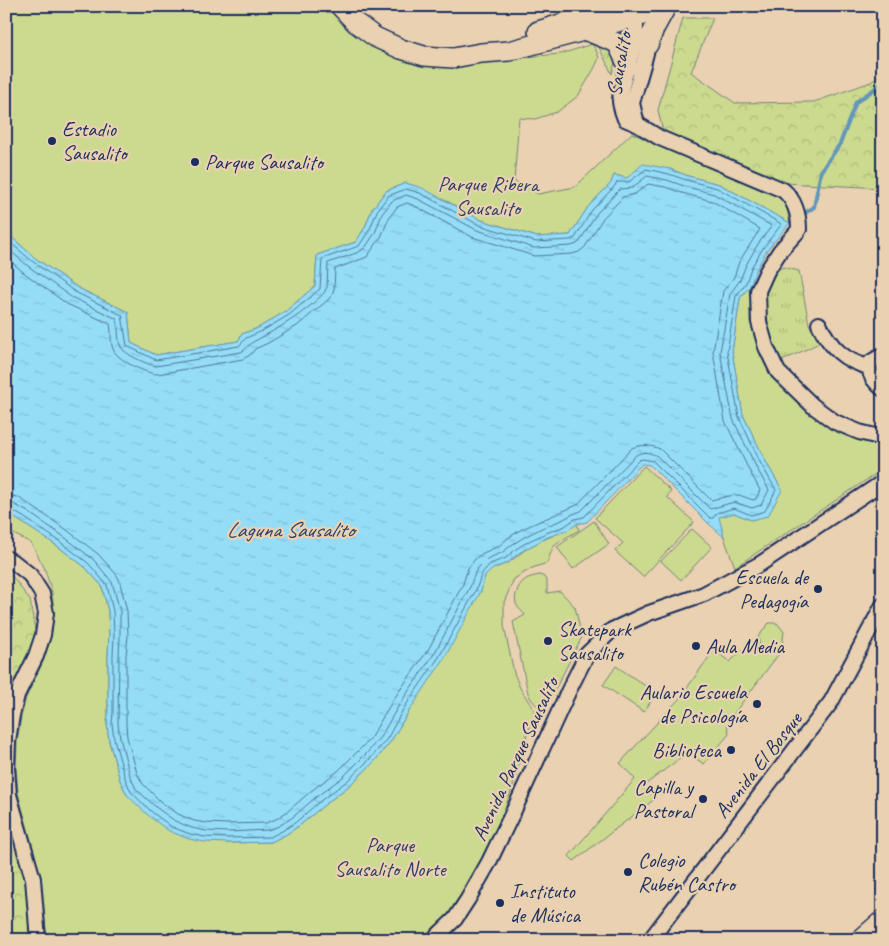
<svg xmlns="http://www.w3.org/2000/svg" width="889" height="946" font-family="Caveat,sans-serif">
  <defs>
    <pattern id="grass-tufts" width="24" height="20" patternUnits="userSpaceOnUse" patternTransform="scale(1.25)"><rect width="24" height="20" fill="#cbda8e"/><path d="M3 7l-1-3M5 7V3M7 7l1-3M15 17l-1-3M17 17v-4M19 17l1-3" fill="none" stroke="#aebb7d"/></pattern>
    <pattern id="forest-crowns" width="20" height="18" patternUnits="userSpaceOnUse" patternTransform="scale(1.25)"><rect width="20" height="18" fill="#cbda8e"/><path d="M2 6a3 3 0 1 1 6 0M12 15a3 3 0 1 1 6 0" fill="none" stroke="#aebb7d"/></pattern>
    <pattern id="water-ripples" width="26" height="14" patternUnits="userSpaceOnUse" patternTransform="scale(1.25)"><rect width="26" height="14" fill="#95ddf7"/><path d="M2 4q2-2 4 0t4 0M15 11q2-2 4 0t4 0" fill="none" stroke="#80bed6"/></pattern>
  </defs>
  <rect width="100%" height="100%" fill="#e9d1b1"/>
  <filter id="ink" filterUnits="userSpaceOnUse"><feTurbulence type="fractalNoise" baseFrequency=".02" numOctaves="2"/><feDisplacementMap in="SourceGraphic" scale="10" xChannelSelector="R" yChannelSelector="G"/><feConvolveMatrix kernelMatrix="1 2 1 2 8 2 1 2 1" color-interpolation-filters="sRGB"/></filter>
  <g filter="url(#ink)">
    <g fill="url(#grass-tufts)" stroke="#738476">
      <path d="M596 41 617 54 612 74Z"/>
      <path d="M783 267 799 271 809 324 819 343 782 361C771 340 765 320 766 297 766 289 769 281 771 274Z"/>
    </g>
    <g fill="url(#forest-crowns)" stroke="#738476">
      <path d="M683 18H713L691 72 735 103 814 102 871 82 883 72V188L785 183 663 132 658 110Z"/>
      <path d="M6 568 30 600 38 649 8 688 6 702Z"/>
      <path d="M6 780 51 797 73 940H6Z"/>
    </g>
    <g fill="#cbda8e" stroke="#738476">
      <path d="M6 6H326L362 40 395 56 430 65 561 54 592 44 596 50 599 58 594 69 578 96 557 112 535 119 519 118 514 181 538 194 575 187 632 133 785 200 790 223 719 184 688 176 670 169 627 178 614 175 611 183 588 207 570 235 537 237 481 220 445 200 406 183 386 191 372 209 365 227 356 242 317 255 315 286 286 311 260 327 242 334 238 341 156 355 131 343 128 312 78 288 35 258 6 232Z"/>
      <path d="M750 286V322L764 361 802 407 838 432 883 445V469L735 567 726 543 718 517 734 513 751 520 782 490 766 462 743 415 732 352 740 298Z"/>
      <path d="M644 466 671 491 667 497 694 522 643 577 615 551 623 543 595 518Z"/>
      <path d="M6 512 56 545 85 567 102 586 108 611 109 636 108 654V712L107 724 109 741 120 780 127 795 227 843 271 842 285 835 299 826 323 806 350 785 374 762 391 741 481 591C482 587 483 580 485 576 490 567 501 567 509 562 516 558 523 550 531 546 546 537 563 533 577 524L579 530 562 540 553 547 547 563 532 568 514 579 504 602V626L514 673 520 688 534 710V717L525 740 513 786 497 829 476 871 455 907 437 925 419 940H47L41 877 18 793 16 768 17 742 21 717 26 698 44 659 51 637 54 613 52 592 44 567 31 543 6 530Z"/>
      <path d="M594 521 609 544 573 569 557 547Z"/>
      <path d="M692 529 712 547 681 580 661 561Z"/>
      <path d="M540 575 544 577 547 582V593L560 591 575 607 582 637 551 697C541 710 535 708 528 693L513 622 525 615C523 612 519 609 517 606 515 602 515 598 516 594 520 580 527 577 540 575Z"/>
      <path d="M769 623H777L784 632 781 651 732 716 727 724 729 734 704 764 687 753 642 787 656 798 574 861 569 856 635 779 620 763 679 699 714 650 730 662 743 649 751 650 760 645 758 637Z"/>
      <path d="M616 666 656 693 644 712 603 685Z"/>
    </g>
    <path fill="url(#water-ripples)" stroke="#6497ba" d="M643 164 670 169 688 176 719 184 790 223 767 250 756 270 750 286 740 298 732 352 743 415 766 462 782 490 768 516 751 520 734 513 719 517 724 537 708 523 650 465 642 464 587 522 577 524 568 530 548 537 531 546 519 553 509 562 493 569 485 576 481 591 444 659 409 711 391 741 374 762 350 785 323 806 299 826 285 835 271 842 227 843 205 842 189 839 169 831 150 817 127 795 120 780 109 741 107 724 108 712V654L109 636 108 611 102 586 85 567 56 545 6 512V232L35 258 78 288 128 312 131 343 156 355 238 341 242 334 260 327 286 311 315 286 317 255 356 242 365 227 372 209 386 191 406 183 422 188 481 220 537 237 570 235 588 207 611 183 614 175 627 178Z"/>
    <g fill="none" stroke-linecap="round" stroke-linejoin="round">
      <g stroke="#4c759b" stroke-width="1">
        <path d="M6 239 32 261 75 292 122 315 127 346 156 360 239 346 246 338 262 331 289 315 320 289 322 259 359 246 370 229 377 211 388 196 406 189 420 193 479 225 536 242 570 240 575 238 592 210 614 187 617 182H629L646 169 669 174 686 180 717 188 780 223 781 225 763 248 751 268 746 283 736 296 727 352 739 417 761 464 776 490 765 511 751 515 734 508 717 513 713 518H710L653 461 643 459 639 460 584 517 575 519 565 526 546 533 529 541 516 549 506 558 490 564 482 573 476 590 439 657 404 708 387 739 370 759 347 781 319 802 296 822 282 831 270 837 227 838 205 837 190 834 172 827 153 813 131 792 125 778 114 739 112 724 113 712V655L114 636 113 611 107 585 88 563 59 541 25 518 10 509 6 508"/>
        <path d="M6 247 28 266 71 297 117 319C119 328 117 339 121 347 124 354 148 365 156 366L241 352C246 350 248 345 253 342 279 328 303 315 324 293L327 287 328 263 359 252 365 248 375 233 382 214 392 201 406 195 418 199 477 230 534 248 571 246 577 244 580 241 597 213 620 189 632 188 647 176 667 180 684 186 714 194 770 225 771 227 758 244 746 265 740 280 730 294 720 352 733 419 756 467 769 490 761 505 752 508 734 502 710 509 657 456C650 452 642 451 636 455L581 511 573 514 562 520 544 527 526 536 513 544 503 552 487 559 477 569 475 573 470 587 434 654 399 705 381 736 366 754 343 777 316 797 293 817 279 826 268 830 227 832 206 831 192 828 175 821 157 808 136 789 130 776 120 738 118 724 119 655 120 636V611L112 582 93 559 63 536 28 512 12 503 6 502"/>
        <path d="M6 257 23 272 67 304 110 324C112 332 110 341 113 349 117 360 146 374 158 374L243 359 250 355 255 349 268 343 297 326 328 300 332 295 334 289 335 269 367 257 381 237 389 218 397 207 407 203 415 206 472 237 499 245 534 256 572 254 579 252 585 247 603 218 623 197 635 194 648 184 665 187 682 193 712 201 760 229 739 262 734 277 723 291 713 352 725 421 749 470 760 490 756 499 753 500 739 495H734L711 500 660 449C651 445 641 444 632 448L577 505 522 529 508 538 499 546 483 553 476 558 468 568 463 584 428 650 393 700 370 739 338 771 311 791 288 811 276 819 266 823 227 824 207 823 194 821 178 814 161 802 143 784 137 773 127 737 126 724V655L128 636 127 611 119 579 116 574 98 554 67 530 18 497 6 495"/>
      </g>
      <path stroke="#6497ba" stroke-width="4" d="M801 216 814 207 821 171 840 144 856 102 883 83"/>
      <g stroke="#1b2f5e" stroke-width="18">
        <g id="minor">
          <path d="M636 6 635 10C636 22 637 33 634 45 630 63 621 81 620 100 620 107 623 113 625 119L637 124 660 138 783 190C794 199 799 214 799 229L797 232 780 251 767 271 758 291 759 322 766 347 778 372 813 406 835 422 859 432 883 438"/>
          <path d="M637 124 632 103 643 65 648 45V35"/>
          <path d="M819 324C830 347 844 361 869 367"/>
          <path d="M883 355 871 362C867 374 874 381 883 389"/>
          <path d="M6 558 15 563 30 575 42 594 46 613 43 635 36 656 17 695 12 715 8 741 7 768 9 795 33 879 38 940"/>
          <path d="M433 940 455 919 468 899 489 862 515 808 569 690 587 654 612 630 649 613 704 594 760 564 883 482"/>
          <path d="M650 940 831 702 883 605"/>
        </g>
      </g>
      <g stroke="#1b2f5e" stroke-width="22">
        <g id="secondary">
          <path d="M340 6 356 23 375 37 401 49 424 56 453 58 481 53 509 51 647 14 667 6"/>
          <path d="M538 31 619 6"/>
          <path d="M587 31 617 43 628 66"/>
          <path d="M648 45 654 29 666 7"/>
          <path d="M860 940 883 920"/>
        </g>
      </g>
      <use href="#minor" stroke="#e9d1b1" stroke-width="14"/>
      <use href="#secondary" stroke="#e9d1b1" stroke-width="19"/>
    </g>
  </g>
  <g fill="#1b2f5e" stroke="#e9d1b1" stroke-width="2">
    <circle cx="52" cy="141" r="5"/>
    <circle cx="195" cy="162" r="5"/>
    <circle cx="818" cy="589" r="5"/>
    <circle cx="548" cy="641" r="5"/>
    <circle cx="696" cy="646" r="5"/>
    <circle cx="757" cy="704" r="5"/>
    <circle cx="731" cy="750" r="5"/>
    <circle cx="703" cy="799" r="5"/>
    <circle cx="628" cy="872" r="5"/>
    <circle cx="500" cy="903" r="5"/>
  </g>
  <g text-anchor="middle" dominant-baseline="central" stroke-width="4.5" stroke-linejoin="round" paint-order="stroke">
    <g font-size="21" fill="#1b2f5e" stroke="#e9d1b1">
      <text transform="translate(619 64) rotate(-80)">Sausalito</text>
      <text transform="translate(515 759) rotate(-65)">Avenida Parque Sausalito</text>
      <text transform="translate(758 765) rotate(-52)">Avenida El Bosque</text>
    </g>
    <g font-size="21" fill="#1b2f5e" stroke="#e9d1b1" text-anchor="start">
      <text x="62" y="129">Estadio<tspan x="62" dy="24">Sausalito</tspan></text>
      <text x="205" y="162">Parque Sausalito</text>
      <text x="808" y="577" text-anchor="end">Escuela de<tspan x="808" dy="24">Pedagogía</tspan></text>
      <text x="558" y="629">Skatepark<tspan x="558" dy="24">Sausalito</tspan></text>
      <text x="706" y="646">Aula Media</text>
      <text x="747" y="692" text-anchor="end">Aulario Escuela<tspan x="747" dy="24">de Psicología</tspan></text>
      <text x="721" y="750" text-anchor="end">Biblioteca</text>
      <text x="693" y="787" text-anchor="end">Capilla y<tspan x="693" dy="24">Pastoral</tspan></text>
      <text x="638" y="860">Colegio<tspan x="638" dy="24">Rubén Castro</tspan></text>
      <text x="510" y="891">Instituto<tspan x="510" dy="24">de Música</tspan></text>
    </g>
    <g font-size="21" fill="#2d4063" stroke="#e9d1b1">
      <text x="488" y="184">Parque Ribera<tspan x="488" dy="24">Sausalito</tspan></text>
      <text x="390" y="845">Parque<tspan x="390" dy="24">Sausalito Norte</tspan></text>
    </g>
    <g font-size="22" font-style="italic" fill="#27406d" stroke="#e9d1b1">
      <text x="290" y="530">Laguna Sausalito</text>
    </g>
  </g>
  <rect width="889" height="946" fill="none" stroke="#e9d1b1" stroke-width="25"/>
  <rect x="12" y="12" width="864" height="921" fill="none" stroke="#1b2f5e" stroke-width="2" filter="url(#ink)"/>
</svg>
